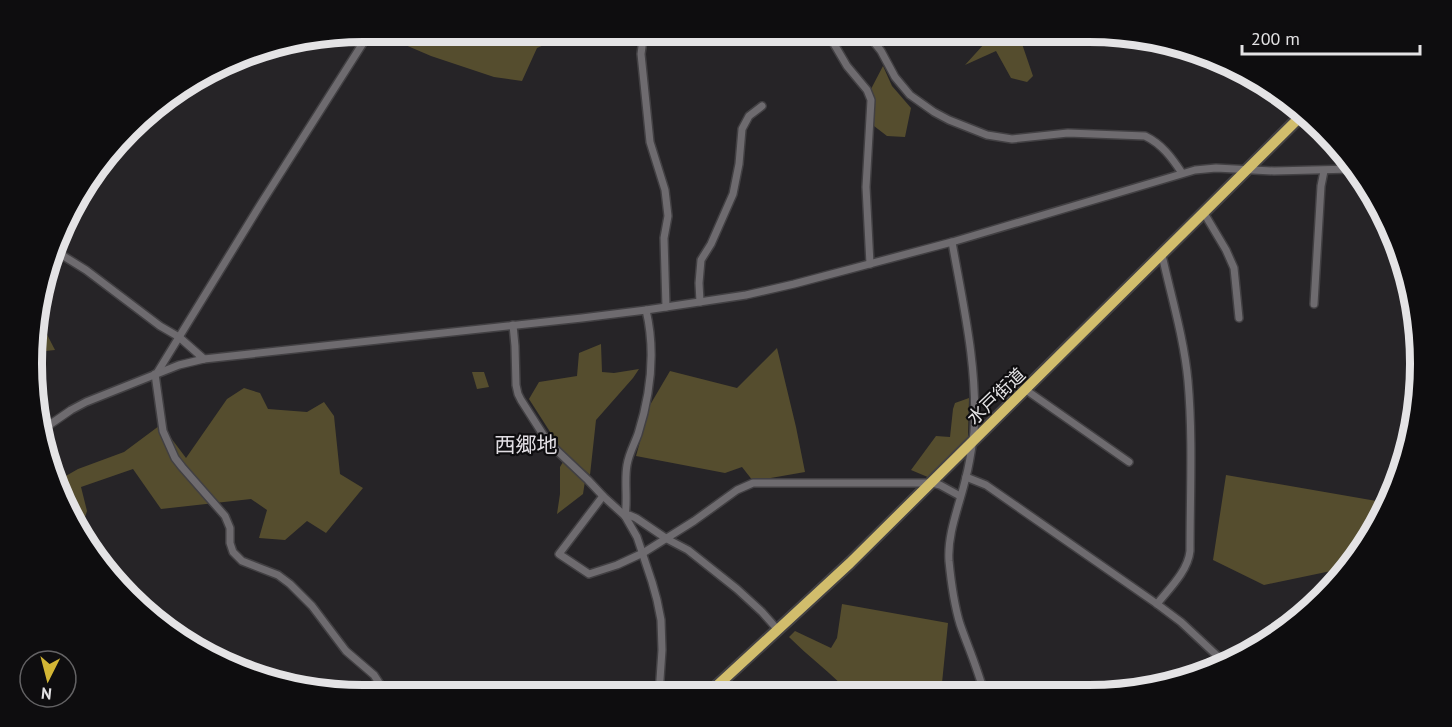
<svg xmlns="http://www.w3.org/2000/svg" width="1452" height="727" font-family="'PT Sans','Noto Sans JP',sans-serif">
  <rect width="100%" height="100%" fill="#262427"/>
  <g fill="#554d2e">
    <path d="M389 32H574L537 48 522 81 494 77 431 56 396 41Z"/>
    <path d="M995 32H1023L1020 38 1033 76 1027 82 1011 78 996 51 965 65Z"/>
    <path d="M883 66 892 86 911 108 905 137 887 136 874 126 871 89Z"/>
    <path d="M1402 256H1403L1407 287 1391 259Z"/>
    <path d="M37 315 55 350 36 352Z"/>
    <path d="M601 344 602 372 614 373 639 369 633 378 596 420 590 475 561 449 529 399 539 382 577 376 579 353Z"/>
    <path d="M777 348 796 427 805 472 753 481 742 467 725 473 636 456 650 405 670 371 737 388Z"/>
    <path d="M472 372H484L489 387 477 389Z"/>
    <path d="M244 388 260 393 268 409 307 412 324 402 334 416 340 474 363 488 326 533 307 521 285 540 259 538 267 510 251 499 161 509 133 469 81 487 87 511 84 520 62 497 57 481 78 469 124 452 163 423 171 438 186 458 227 399Z"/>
    <path d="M969 398 968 437 930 478 911 470 936 436 950 437 953 409 955 403Z"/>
    <path d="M563 462 585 481 583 494 557 514 560 494V467Z"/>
    <path d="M1226 475 1388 503 1386 510 1342 576 1331 571 1264 585 1213 560Z"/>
    <path d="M842 604 948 623 942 683 977 690V693H850C831 673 809 657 789 637L795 631 831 648 837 638Z"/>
  </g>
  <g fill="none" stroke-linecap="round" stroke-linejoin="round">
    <g stroke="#424043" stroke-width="10">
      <g id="minor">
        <path d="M644 32 641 54 650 142 665 190 668 216 664 238 666 307"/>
        <path d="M827 32 847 66 867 90 871 100 866 187 870 264"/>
        <path d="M866 32 881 51 895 77 910 95 934 112 949 120 987 135 1012 139 1068 133 1145 136C1162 144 1172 158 1182 173"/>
        <path d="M1204 213 1226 250 1234 268 1239 318"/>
        <path d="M952 242C963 304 978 368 974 432 972 446 970 462 966 477 960 504 947 533 949 561 951 582 954 604 960 624 968 647 978 669 984 693"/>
        <path d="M57 252 86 270 160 326 179 337 204 359"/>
        <path d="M700 302 699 283 701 260 711 244 733 194 739 164 742 129 749 116 762 106"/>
        <path d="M1314 304 1321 186 1324 171"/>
        <path d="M646 310C656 352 651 393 638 434 634 445 629 453 627 465 624 482 628 499 625 516L629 515 636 518 667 539 688 550 737 589 762 612 778 630"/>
        <path d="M513 325 515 346 516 385 518 394 521 400 544 436 551 445 588 480 603 496 625 516 637 537 652 582 657 600 661 620 662 650 659 694"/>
        <path d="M157 373 262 202 370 32"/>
        <path d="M155 374 163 431 175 458 182 467 225 516 230 528V543L233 552 242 561 278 575 290 584 312 606 346 651 374 675 387 695"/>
        <path d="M1026 390 1129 462"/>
        <path d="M42 430 71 410 86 402 179 365 204 359 582 318 646 310 746 295 794 284 952 242 1195 170 1216 168 1274 171 1352 169"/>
        <path d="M966 477 986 485 1157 604 1181 622 1226 664"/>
        <path d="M603 496 559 554 589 574 617 565 643 553 694 521 737 490 753 483H932L940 485 960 496"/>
        <path d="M1157 604C1169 589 1188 571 1190 551 1190 495 1193 437 1188 381 1184 338 1171 296 1162 255"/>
      </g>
    </g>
    <g stroke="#424043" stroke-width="14">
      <path id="highway" d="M708 694 850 563 1301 116"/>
    </g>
    <use href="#minor" stroke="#6e6b6f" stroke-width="7"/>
    <use href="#highway" stroke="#d1bd6c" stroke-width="10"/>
  </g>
  <g text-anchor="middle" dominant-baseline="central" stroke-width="4.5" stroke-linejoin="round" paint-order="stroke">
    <g font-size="18" fill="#e4e3e5" stroke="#0e0d0f">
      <text transform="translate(996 396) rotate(-44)">水戸街道</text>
    </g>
    <g font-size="21" fill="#e1dee3" stroke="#0e0d0f">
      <text x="526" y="444">西郷地</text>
    </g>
  </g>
  <path d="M0 0H1452V727H0ZM363 42H1089A321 321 0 0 1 1410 363V364A321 321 0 0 1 1089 685H363A321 321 0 0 1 42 364V363A321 321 0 0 1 363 42Z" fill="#0e0d0f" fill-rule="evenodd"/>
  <path fill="none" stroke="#e4e3e5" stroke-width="8" d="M363 42H1089A321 321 0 0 1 1410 363V364A321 321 0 0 1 1089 685H363A321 321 0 0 1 42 364V363A321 321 0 0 1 363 42Z"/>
  <g transform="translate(48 679) rotate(186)"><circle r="28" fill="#0e0d0f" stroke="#646365" stroke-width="1.5"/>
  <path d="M0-4.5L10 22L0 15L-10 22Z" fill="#d3b635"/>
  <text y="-9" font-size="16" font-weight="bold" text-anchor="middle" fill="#e4e3e5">N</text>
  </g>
  <path d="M1242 45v9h178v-9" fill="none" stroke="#e4e3e5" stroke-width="3"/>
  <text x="1251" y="45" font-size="18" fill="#e4e3e5" stroke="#0e0d0f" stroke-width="4.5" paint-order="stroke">200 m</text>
</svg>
